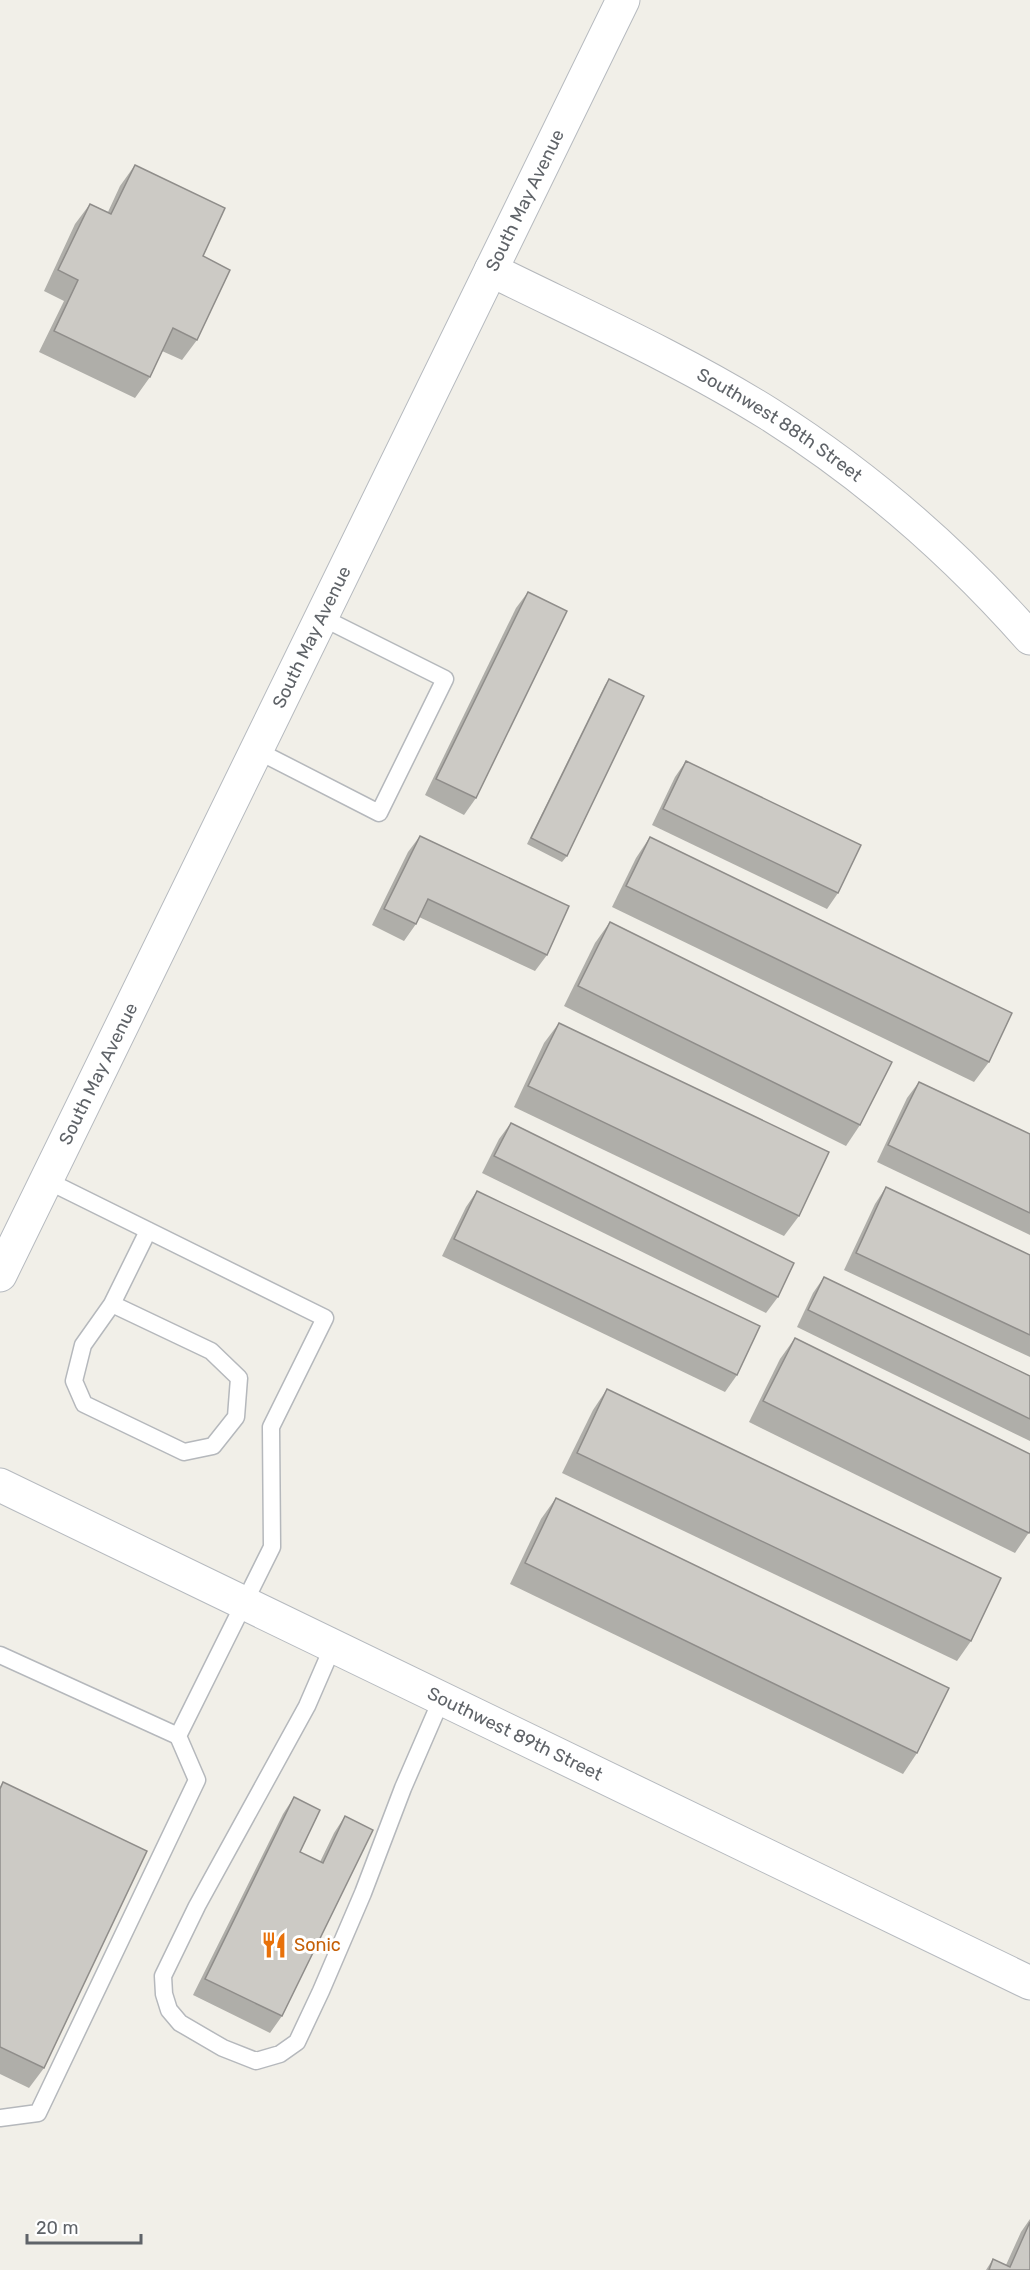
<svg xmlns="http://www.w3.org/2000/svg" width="1030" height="2270" font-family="Rubik,sans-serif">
  <rect width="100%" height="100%" fill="#f1efe8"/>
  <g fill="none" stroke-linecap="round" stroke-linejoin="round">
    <g stroke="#b5b8bc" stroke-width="19">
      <g id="service">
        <path d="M256 750 379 813 445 679 321 617"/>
        <path d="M112 1304 211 1351 239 1378 236 1417 213 1446 184 1452 84 1404 74 1381 83 1345 112 1304 148 1231"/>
        <path d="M333 1646 307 1706 197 1906 163 1976 164 1994 169 2010 180 2023 223 2048 256 2061 280 2054 297 2042 321 1991 363 1893 403 1788 442 1698"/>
        <path d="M0 1655 178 1736"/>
        <path d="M0 2118 38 2113 197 1780 178 1736 272 1547 271 1427 325 1318 46 1180"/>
      </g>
    </g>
    <g stroke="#b5b8bc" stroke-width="35">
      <g id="minor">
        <path id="s1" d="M491 270C584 316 681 359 769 414 867 476 954 552 1030 638"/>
      </g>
    </g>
    <g stroke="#b6babf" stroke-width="35">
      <g id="secondary">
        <path id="s2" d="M0 1275 623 0"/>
        <path id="s3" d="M0 1485 1030 1983"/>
      </g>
    </g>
    <use href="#service" stroke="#fff" stroke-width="16"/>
    <use href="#minor" stroke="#fff" stroke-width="33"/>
    <use href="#secondary" stroke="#fff" stroke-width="33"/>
  </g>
  <g fill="#afaea9">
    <path d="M135 165 203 256 197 340 182 360 162 351 150 377 135 398 39 352 64 301 44 291 75 224 90 204 108 212 120 186Z"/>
    <path d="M528 592 476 798 464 815 425 795 516 608Z"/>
    <path d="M609 679 567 856 562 862 527 844 605 685Z"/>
    <path d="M686 761 838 893 827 909 652 825 675 777Z"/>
    <path d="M420 836 547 955 535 971 419 917 416 924 404 941 372 925 408 852Z"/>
    <path d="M650 837 989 1062 974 1082 612 907 636 858Z"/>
    <path d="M610 922 860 1125 846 1146 564 1006 595 943Z"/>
    <path d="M559 1023 799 1216 784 1236 514 1107 544 1043Z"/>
    <path d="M919 1082 1030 1134V1235L877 1162 907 1098Z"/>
    <path d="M511 1123 778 1297 766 1313 482 1173 499 1139Z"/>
    <path d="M886 1187 1030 1255V1357L844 1270 875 1204Z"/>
    <path d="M477 1191 737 1375 725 1392 442 1256 466 1207Z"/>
    <path d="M824 1277 1030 1376V1441L797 1327 813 1293Z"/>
    <path d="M795 1338 1030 1531 1015 1553 749 1422 780 1359Z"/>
    <path d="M607 1389 971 1641 957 1661 562 1473 593 1410Z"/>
    <path d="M556 1498 917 1753 903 1774 510 1584 541 1519Z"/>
    <path d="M3 1782 44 2068 29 2088 0 2074V1787Z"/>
    <path d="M294 1797 300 1852 320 1862 334 1833 345 1816 282 2016 270 2033 193 1995 283 1814Z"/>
    <path d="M1030 2219V2270H986L993 2259 1006 2265 1021 2232Z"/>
  </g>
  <g fill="#cccac5" stroke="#8f8d8a" stroke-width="1.5">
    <path d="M135 165 225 208 203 256 230 270 197 340 173 328 150 377 54 331 78 280 58 270 90 204 111 214Z"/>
    <path d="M528 592 567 611 476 798 436 779Z"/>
    <path d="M609 679 644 696 567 856 531 838Z"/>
    <path d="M686 761 861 845 838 893 663 809Z"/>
    <path d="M420 836 569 906 547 955 428 899 416 924 384 909Z"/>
    <path d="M650 837 1012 1013 989 1062 626 886Z"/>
    <path d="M610 922 892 1062 860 1125 578 986Z"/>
    <path d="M559 1023 829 1152 799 1216 528 1086Z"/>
    <path d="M919 1082 1030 1134V1213L888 1145Z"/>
    <path d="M511 1123 794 1263 778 1297 494 1156Z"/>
    <path d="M886 1187 1030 1255V1335L856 1253Z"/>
    <path d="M477 1191 760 1326 737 1375 454 1239Z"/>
    <path d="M824 1277 1030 1376V1419L808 1310Z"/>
    <path d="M795 1338 1030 1454V1531L1029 1533 763 1401Z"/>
    <path d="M607 1389 1001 1578 971 1641 577 1453Z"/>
    <path d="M556 1498 949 1688 917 1753 525 1563Z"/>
    <path d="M3 1782 147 1851 44 2068 0 2047V1789Z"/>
    <path d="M294 1797 320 1810 300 1852 323 1863 345 1816 373 1830 282 2016 205 1979Z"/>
    <path d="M1030 2222V2270H989L993 2259 1010 2267Z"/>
  </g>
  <defs>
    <g id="restaurant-bare" transform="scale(2.07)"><path d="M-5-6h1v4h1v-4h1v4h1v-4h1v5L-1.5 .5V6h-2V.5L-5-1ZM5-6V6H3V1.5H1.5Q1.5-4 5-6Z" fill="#e8710a" stroke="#fff" stroke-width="2.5" paint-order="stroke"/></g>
  </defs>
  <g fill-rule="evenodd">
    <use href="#restaurant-bare" x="274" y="1945"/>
  </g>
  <g text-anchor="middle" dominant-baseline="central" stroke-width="6" stroke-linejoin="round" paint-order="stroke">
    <g font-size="18" fill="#5f6368" stroke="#fff">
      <text stroke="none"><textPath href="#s2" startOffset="1196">South May Avenue</textPath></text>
      <text stroke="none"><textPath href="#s1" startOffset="328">Southwest 88th Street</textPath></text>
      <text stroke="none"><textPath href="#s2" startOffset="710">South May Avenue</textPath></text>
      <text stroke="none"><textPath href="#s2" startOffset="224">South May Avenue</textPath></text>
      <text stroke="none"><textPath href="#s3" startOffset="572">Southwest 89th Street</textPath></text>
    </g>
    <g font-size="18" fill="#c56008" stroke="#fff" text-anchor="start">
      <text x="294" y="1945">Sonic</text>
    </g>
  </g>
  <path d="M27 2234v9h114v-9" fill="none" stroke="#5f6368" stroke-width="3"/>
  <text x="36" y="2234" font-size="18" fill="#5f6368" stroke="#ffffff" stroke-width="4.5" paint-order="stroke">20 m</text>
</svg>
